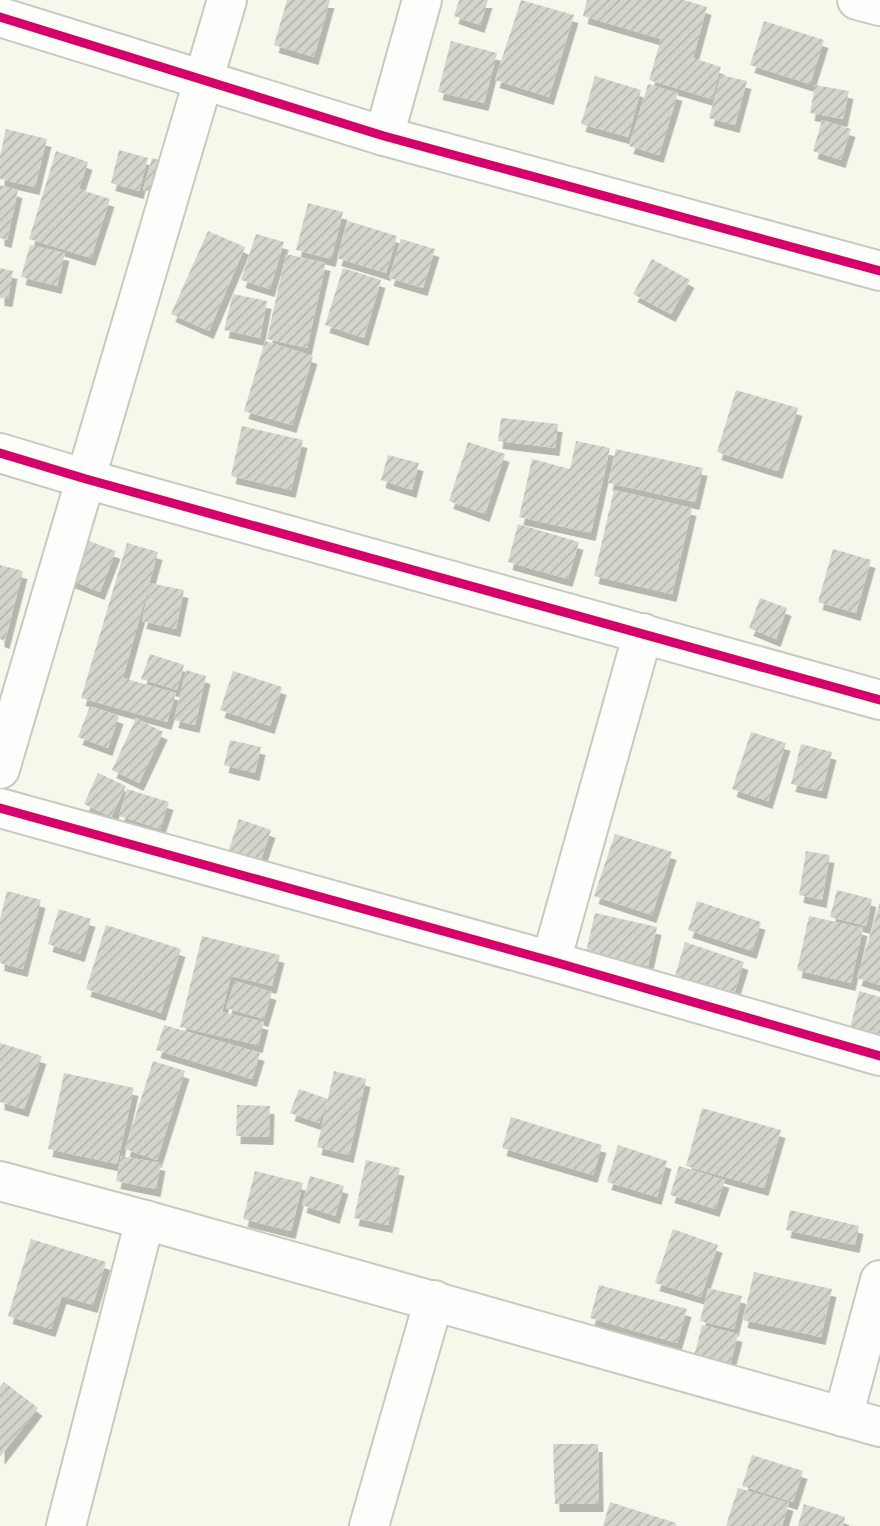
<svg xmlns="http://www.w3.org/2000/svg" width="880" height="1526" font-family="'Archivo Narrow',sans-serif">
  <defs>
    <pattern id="building-hatch" width="6" height="6" patternUnits="userSpaceOnUse" patternTransform="scale(1.75)"><rect width="6" height="6" fill="#d3d6cc"/><path d="M-1 1l2-2M0 6l6-6M5 7l2-2" fill="none" stroke="#b6b8af"/></pattern>
    <filter id="shadow"><feDropShadow dx="4.5" dy="8" stdDeviation="0" flood-color="#0004"/></filter>
  </defs>
  <rect width="100%" height="100%" fill="#f5f9ec"/>
  <g fill="url(#building-hatch)" filter="url(#shadow)">
    <path d="M287 0H330L314 57 274 45Z"/>
    <path d="M459 0H488L480 25 454 16Z"/>
    <path d="M521 0 574 15 549 97 495 80Z"/>
    <path d="M587 0H684L707 7 693 58 721 67 712 99 649 80 661 39 583 16Z"/>
    <path d="M764 21 824 40 810 84 750 65Z"/>
    <path d="M451 41 497 53 484 103 438 92Z"/>
    <path d="M721 75 747 81 735 125 709 118Z"/>
    <path d="M595 76 641 90 628 137 581 124Z"/>
    <path d="M648 84 678 93 659 155 629 146Z"/>
    <path d="M815 85 849 91 843 119 810 113Z"/>
    <path d="M822 120 851 129 841 160 813 151Z"/>
    <path d="M6 129 47 139 35 187 0 179V156Z"/>
    <path d="M119 150 148 158 139 191 111 183Z"/>
    <path d="M56 151 88 162 79 189 110 199 91 258 29 239Z"/>
    <path d="M152 158 174 164 166 196 143 190Z"/>
    <path d="M0 185 18 190 7 240 0 238Z"/>
    <path d="M308 203 343 212 331 259 296 250Z"/>
    <path d="M348 221 397 236 386 273 337 258Z"/>
    <path d="M208 231 245 247 209 331 171 314Z"/>
    <path d="M256 234 284 242 270 289 241 280Z"/>
    <path d="M401 239 435 249 423 288 389 278Z"/>
    <path d="M30 245 65 253 57 286 21 277Z"/>
    <path d="M286 254 326 263 307 348 267 339Z"/>
    <path d="M652 259 690 280 671 314 633 294Z"/>
    <path d="M0 268 13 271 8 299 0 298Z"/>
    <path d="M343 268 381 280 364 338 325 325Z"/>
    <path d="M233 294 267 301 260 338 224 330Z"/>
    <path d="M265 341 313 356 292 425 244 411Z"/>
    <path d="M736 390 798 408 778 471 717 452Z"/>
    <path d="M501 418 558 424 555 448 498 441Z"/>
    <path d="M242 426 303 440 291 490 231 476Z"/>
    <path d="M576 441 610 448 591 533 519 517 532 459 570 469Z"/>
    <path d="M468 442 505 454 485 514 449 501Z"/>
    <path d="M616 449 703 468 695 502 608 483Z"/>
    <path d="M388 455 419 463 412 490 381 480Z"/>
    <path d="M614 490 692 508 672 594 594 576Z"/>
    <path d="M518 524 579 542 568 579 508 562Z"/>
    <path d="M57 529 116 551 100 592 42 569Z"/>
    <path d="M127 543 158 552 123 678 176 693 167 722 81 698Z"/>
    <path d="M833 549 871 560 856 613 818 602Z"/>
    <path d="M0 565 23 571 5 641 0 639Z"/>
    <path d="M150 583 184 590 176 629 142 621Z"/>
    <path d="M760 598 787 608 776 639 749 628Z"/>
    <path d="M150 654 184 665 177 690 141 679Z"/>
    <path d="M186 670 206 676 195 725 174 720Z"/>
    <path d="M233 671 282 687 270 726 220 710Z"/>
    <path d="M90 706 119 716 108 748 78 737Z"/>
    <path d="M136 718 163 732 139 783 112 770Z"/>
    <path d="M751 732 786 743 768 801 732 789Z"/>
    <path d="M230 740 261 747 255 773 224 765Z"/>
    <path d="M801 744 832 752 822 791 791 784Z"/>
    <path d="M98 773 126 786 111 817 84 804Z"/>
    <path d="M127 789 169 802 160 829 119 816Z"/>
    <path d="M239 819 271 830 260 863 228 852Z"/>
    <path d="M615 834 672 852 652 915 594 896Z"/>
    <path d="M806 851 830 855 822 900 799 895Z"/>
    <path d="M837 890 872 899 866 926 830 917Z"/>
    <path d="M7 891 41 900 23 969 0 963V919Z"/>
    <path d="M697 901 761 922 752 951 688 930Z"/>
    <path d="M880 902V985L857 978Z"/>
    <path d="M59 909 91 919 80 954 48 944Z"/>
    <path d="M595 913 657 927 648 966 586 952Z"/>
    <path d="M809 916 863 928 851 983 797 970Z"/>
    <path d="M106 925 181 949 161 1013 86 989Z"/>
    <path d="M202 936 280 955 272 986 231 976 222 1012 264 1022 258 1045 180 1027Z"/>
    <path d="M685 942 744 962 734 994 675 976Z"/>
    <path d="M235 981 272 992 264 1019 226 1008Z"/>
    <path d="M859 991 880 997V1037L850 1029Z"/>
    <path d="M164 1025 260 1053 252 1079 156 1050Z"/>
    <path d="M0 1043 42 1056 24 1109 0 1102Z"/>
    <path d="M153 1061 185 1071 157 1160 125 1149Z"/>
    <path d="M334 1071 366 1079 349 1155 317 1147Z"/>
    <path d="M64 1073 134 1088 117 1164 48 1149Z"/>
    <path d="M299 1089 328 1099 319 1123 290 1113Z"/>
    <path d="M237 1105 270 1106 269 1137 236 1136Z"/>
    <path d="M702 1108 781 1130 764 1188 686 1166Z"/>
    <path d="M511 1117 602 1145 593 1175 502 1148Z"/>
    <path d="M618 1145 667 1161 657 1197 607 1182Z"/>
    <path d="M121 1156 161 1163 156 1189 116 1181Z"/>
    <path d="M366 1160 400 1168 388 1225 354 1218Z"/>
    <path d="M679 1166 725 1180 715 1209 670 1195Z"/>
    <path d="M255 1171 303 1183 291 1231 243 1219Z"/>
    <path d="M310 1176 344 1186 335 1216 302 1205Z"/>
    <path d="M790 1210 859 1226 855 1245 786 1230Z"/>
    <path d="M673 1229 718 1245 701 1297 655 1283Z"/>
    <path d="M31 1239 106 1262 93 1305 62 1296 51 1329 8 1316Z"/>
    <path d="M754 1272 832 1289 821 1337 743 1320Z"/>
    <path d="M599 1285 687 1309 677 1343 590 1318Z"/>
    <path d="M708 1288 742 1296 734 1329 700 1321Z"/>
    <path d="M702 1325 738 1334 730 1365 694 1356Z"/>
    <path d="M4 1382 38 1408 0 1457V1387Z"/>
    <path d="M553 1444H598L599 1504H555Z"/>
    <path d="M752 1455 803 1471 793 1502 742 1486Z"/>
    <path d="M738 1488 789 1503 782 1526H726Z"/>
    <path d="M610 1502 676 1523 675 1526H603Z"/>
    <path d="M804 1504 845 1517 843 1526H798Z"/>
  </g>
  <g fill="none" stroke-linecap="round" stroke-linejoin="round">
    <g stroke="#c7cac0" stroke-width="42">
      <g id="minor">
        <path d="M857 0 880 6"/>
        <path d="M0 17 384 136 880 271"/>
        <path d="M384 136 422 0"/>
        <path d="M0 453 86 479 880 700"/>
        <path d="M0 769 227 0"/>
        <path d="M0 808 551 961 880 1056"/>
        <path d="M551 961 643 633"/>
        <path d="M0 1181 145 1220 880 1427"/>
        <path d="M843 1417 880 1280"/>
        <path d="M66 1526 145 1220"/>
        <path d="M369 1526 434 1300"/>
      </g>
    </g>
    <use href="#minor" stroke="#fefefc" stroke-width="38"/>
    <g stroke="#f7fee7" stroke-width="13">
      <g id="cycleway">
        <path d="M0 17 384 136 880 271"/>
        <path d="M0 453 86 479 880 700"/>
        <path d="M0 808 551 961 880 1056"/>
      </g>
    </g>
    <use href="#cycleway" stroke="#d6006c" stroke-width="9"/>
  </g>
</svg>
